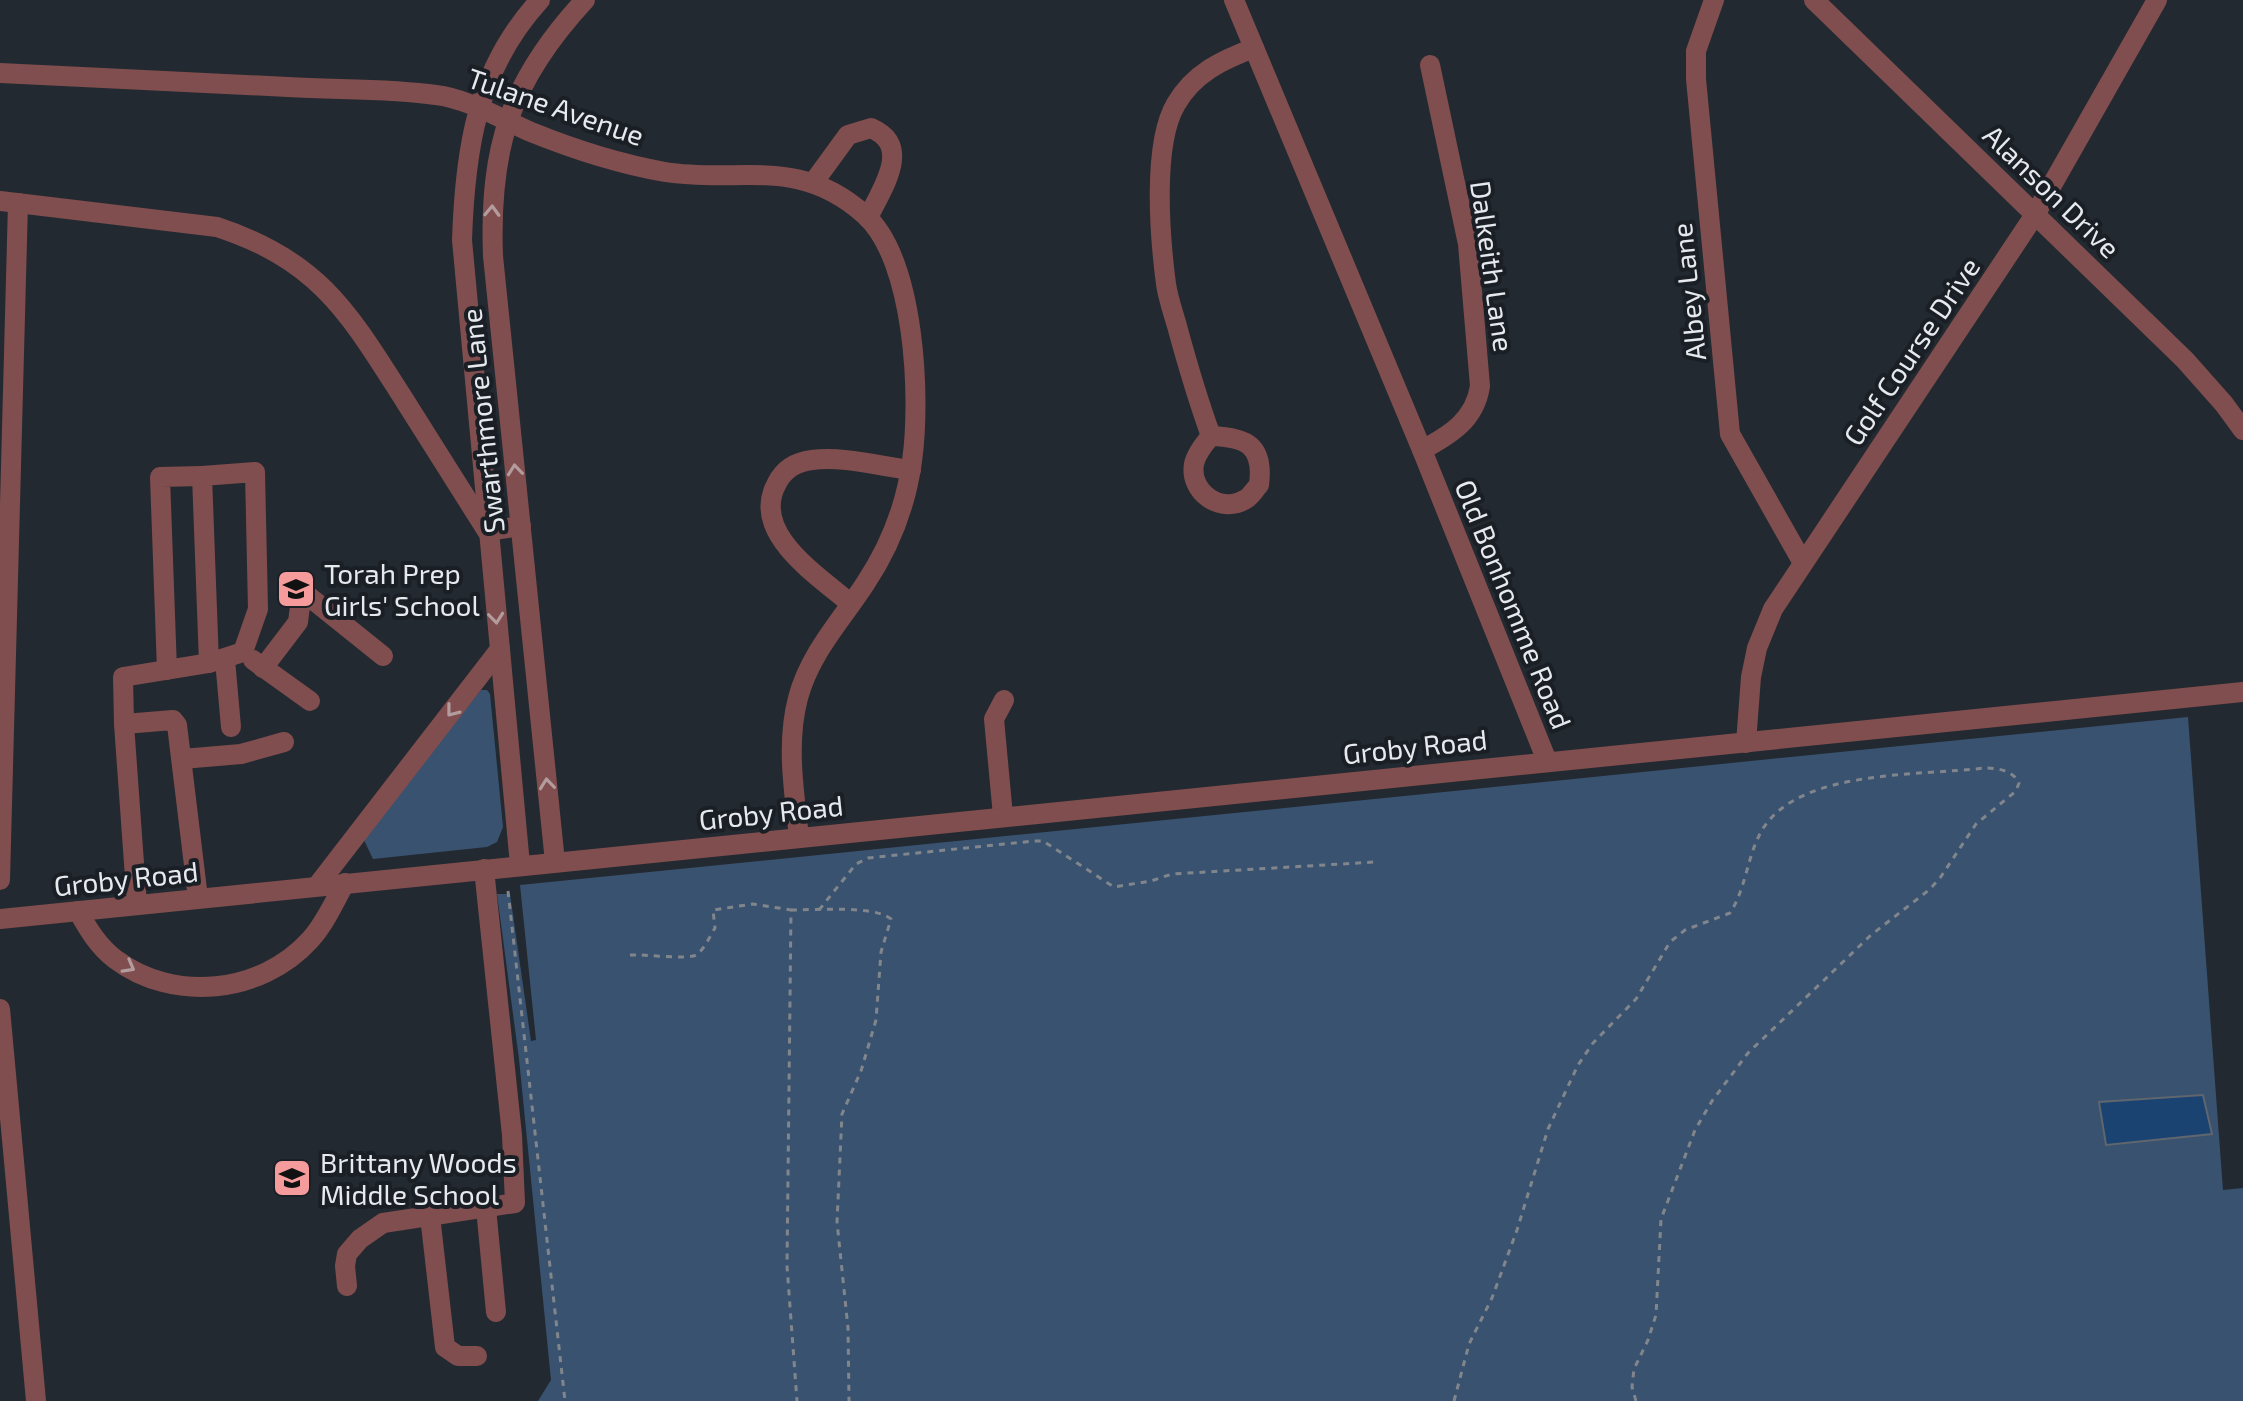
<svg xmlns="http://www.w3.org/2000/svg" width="2243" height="1401" font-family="'Exo 2',sans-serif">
  <rect width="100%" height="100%" fill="#232930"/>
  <g fill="#395270">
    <path d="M481 690H487L490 694 503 827 497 842 487 847 373 859 364 840 367 830Z"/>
    <path d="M2188 717 2223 1190 2243 1188V1401H538L551 1380 519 1059 497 894H510L531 1041 536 1040 520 885Z"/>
  </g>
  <path fill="#1a4371" stroke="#5f666e" stroke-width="2" d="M2203 1095 2212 1134 2106 1145 2099 1102Z"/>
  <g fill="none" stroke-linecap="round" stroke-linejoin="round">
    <g stroke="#81868c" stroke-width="3" stroke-dasharray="6 6" stroke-linecap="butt">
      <path d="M508 891 565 1401"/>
      <path d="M791 910C814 910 874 905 891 919L881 952 876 1020 861 1071 842 1114 837 1222 848 1328 849 1401"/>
      <path d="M819 910 856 864 868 858 1034 841H1043L1114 887 1151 881 1172 874 1375 862"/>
      <path d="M630 955C644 954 687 960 696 955 704 950 710 936 715 928L713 910 753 904 791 910 787 1266 797 1401"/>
      <path d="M1454 1401 1469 1344 1492 1298 1517 1230 1548 1129 1578 1065 1593 1043 1636 999 1670 942 1685 930 1730 913C1747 887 1747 853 1764 827 1803 769 1920 776 1984 768 1997 768 2013 770 2019 783L2016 791 1976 824 1940 878 1929 890 1871 935 1748 1053 1712 1101 1695 1130 1661 1219 1656 1315 1648 1340 1634 1369 1632 1387 1636 1401"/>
    </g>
    <g stroke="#804e4e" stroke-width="20">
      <path d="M1234 0 1422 450 1547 761"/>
      <path d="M1714 0 1696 51V79L1730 434 1803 563"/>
      <path d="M1814 0 2185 360 2224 404 2243 430"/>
      <path d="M0 73C96 77 192 83 288 87 337 90 388 88 436 95 466 98 503 120 531 132 573 149 620 164 665 172 741 184 798 155 865 215 915 260 921 398 912 461 906 505 889 548 865 584 841 621 810 653 798 698 786 744 794 790 799 837"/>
      <path d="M813 183 848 135 871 128C913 146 882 188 868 218"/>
      <path d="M0 201 217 227C321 261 350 315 405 401 432 444 460 488 487 531L521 526"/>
      <path d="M1211 436C1198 400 1187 363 1177 326 1173 312 1168 298 1166 284 1160 238 1152 144 1176 104 1194 73 1222 60 1254 48"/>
      <path d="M1211 436C1247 437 1264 446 1259 485 1255 489 1251 496 1246 499 1221 515 1189 492 1194 464 1196 454 1204 444 1211 436Z"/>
      <path d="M1422 450C1450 435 1475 420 1480 386L1468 244 1430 65"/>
      <path d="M851 604C819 576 749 533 777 483 784 469 796 462 812 460 843 456 879 466 911 470"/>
      <path d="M225 660 231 727"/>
      <path d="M253 660 310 701"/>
      <path d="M263 668 298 622 302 591 383 656"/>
      <path d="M167 670 160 477 202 476"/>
      <path d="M124 724 123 677 209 663 202 476 255 472 258 609 243 652 209 663"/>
      <path d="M1746 743 1751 677 1757 648 1773 609 2036 213 2157 0"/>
      <path d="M182 759 241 754 284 742"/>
      <path d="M1003 816 994 719 1004 700"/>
      <path d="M555 862 493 256C489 147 510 81 585 0"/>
      <path d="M520 865 462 240C465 150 476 70 540 0"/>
      <path d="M0 880 18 203"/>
      <path d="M317 886 500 649"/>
      <path d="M137 905 124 724 173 720 177 725 198 898"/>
      <path d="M78 911C88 929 98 946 115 959 173 1003 261 994 310 940 325 924 334 902 345 883"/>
      <path d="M0 919 2243 692"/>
      <path d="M0 1009 36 1401"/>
      <path d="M486 1208 496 1312"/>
      <path d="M430 1216 445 1347 458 1356H477"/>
      <path d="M347 1286 345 1266 347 1254 360 1239 383 1223 515 1203 512 1135 484 869"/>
    </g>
  </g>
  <defs><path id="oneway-chevron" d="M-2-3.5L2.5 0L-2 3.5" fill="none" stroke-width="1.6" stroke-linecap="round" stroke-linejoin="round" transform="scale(2)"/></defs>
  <g stroke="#b39c9e">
    <use href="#oneway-chevron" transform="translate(492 211) rotate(-88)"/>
    <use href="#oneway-chevron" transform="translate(515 470) rotate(-96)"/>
    <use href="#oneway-chevron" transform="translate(496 618) rotate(84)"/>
    <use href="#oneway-chevron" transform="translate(452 711) rotate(128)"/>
    <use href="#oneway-chevron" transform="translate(547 784) rotate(-96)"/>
    <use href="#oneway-chevron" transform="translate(129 967) rotate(29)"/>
  </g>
  <defs>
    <g id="school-square" transform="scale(2)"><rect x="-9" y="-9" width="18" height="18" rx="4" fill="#f59b9b" stroke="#1a1f26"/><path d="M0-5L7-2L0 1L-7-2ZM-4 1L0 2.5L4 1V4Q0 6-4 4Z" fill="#111"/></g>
  </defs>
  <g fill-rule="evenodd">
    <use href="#school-square" x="296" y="589"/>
    <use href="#school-square" x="292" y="1178"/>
  </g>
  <g text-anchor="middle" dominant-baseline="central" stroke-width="8" stroke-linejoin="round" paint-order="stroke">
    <g font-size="28" fill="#e6eaee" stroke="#1a1f26">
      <text transform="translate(556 106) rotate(19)">Tulane Avenue</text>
      <text transform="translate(2052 191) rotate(44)">Alanson Drive</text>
      <text transform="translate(1493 266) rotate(82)">Dalkeith Lane</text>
      <text transform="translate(1688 292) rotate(-96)">Albey Lane</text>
      <text transform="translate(1911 351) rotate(-56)">Golf Course Drive</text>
      <text transform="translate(482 421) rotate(-96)">Swarthmore Lane</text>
      <text transform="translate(1514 604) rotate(68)">Old Bonhomme Road</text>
      <text transform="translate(1415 746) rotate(-6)">Groby Road</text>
      <text transform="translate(771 812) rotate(-6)">Groby Road</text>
      <text transform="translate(126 878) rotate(-6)">Groby Road</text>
    </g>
    <g font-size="28" fill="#e6eaee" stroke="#1a1f26" text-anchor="start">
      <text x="324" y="573">Torah Prep<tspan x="324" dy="32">Girls' School</tspan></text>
      <text x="320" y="1162">Brittany Woods<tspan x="320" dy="32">Middle School</tspan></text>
    </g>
  </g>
</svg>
